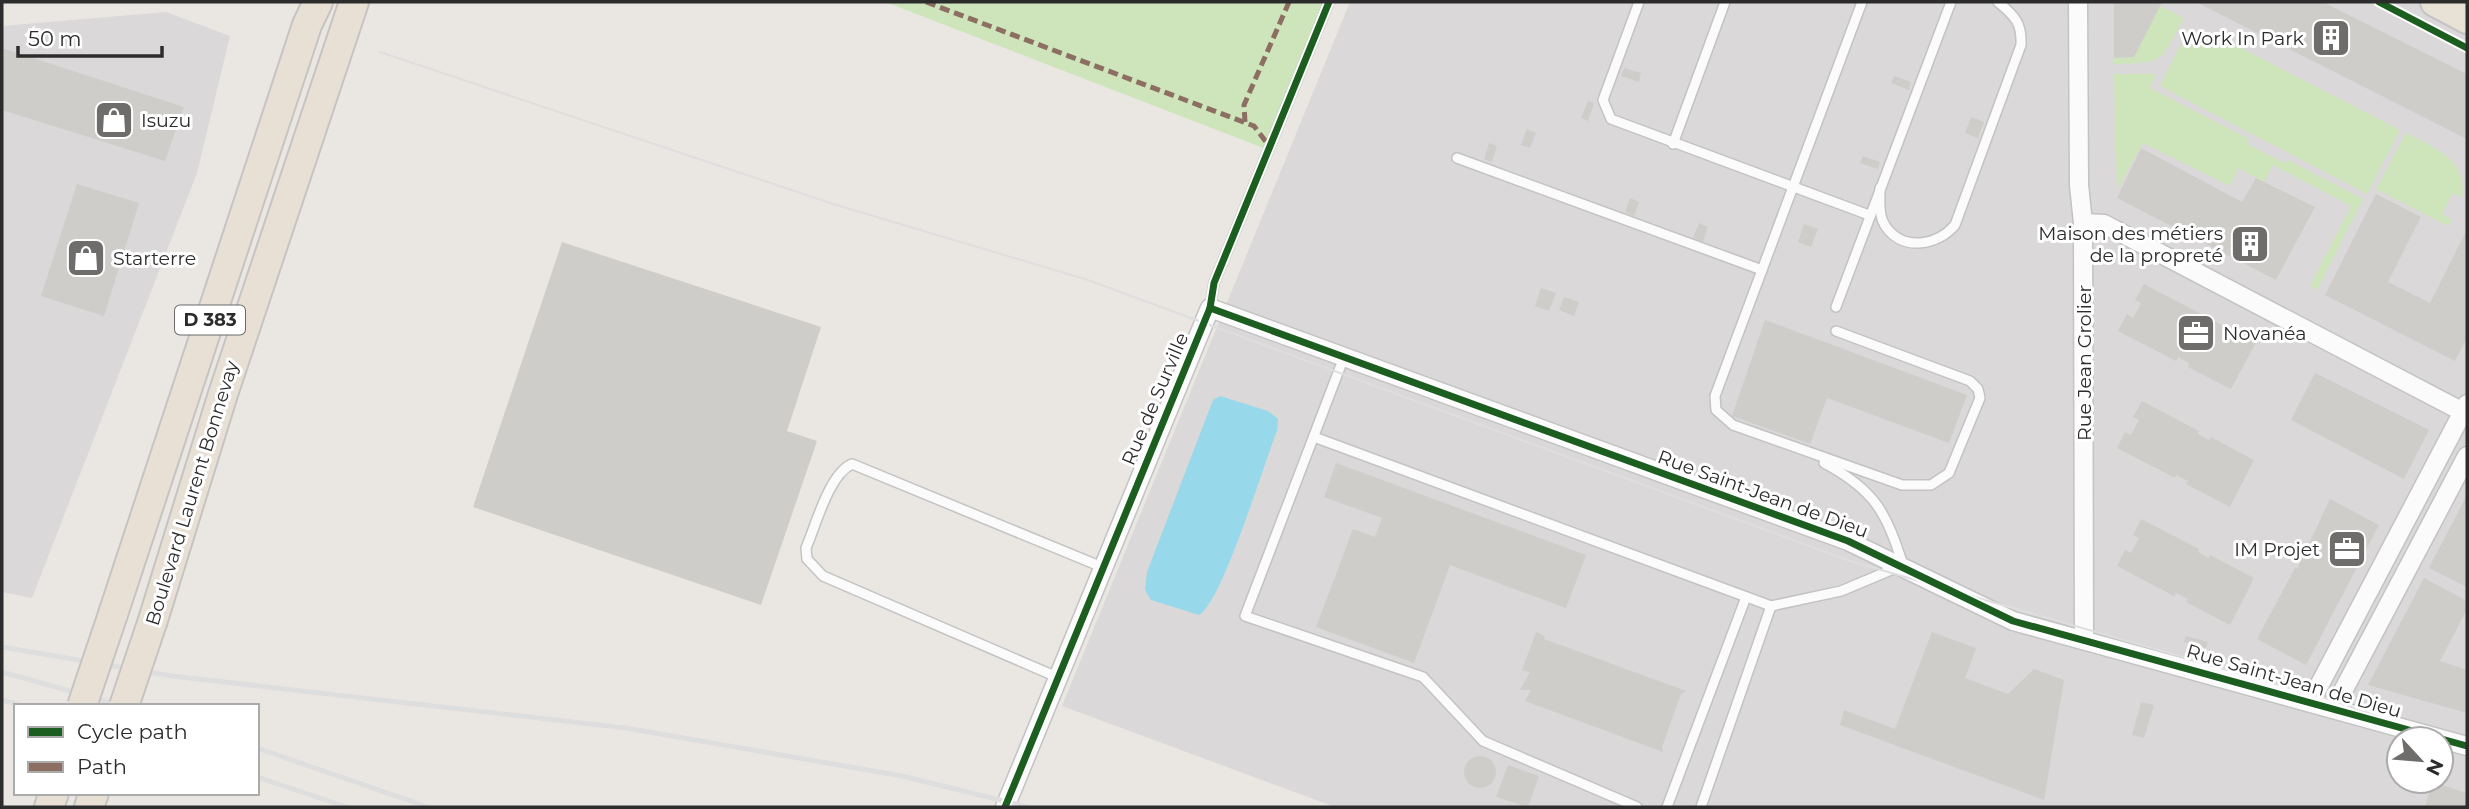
<svg xmlns="http://www.w3.org/2000/svg" width="2469" height="809" font-family="Montserrat,sans-serif">
  <rect width="100%" height="100%" fill="#eae7e2"/>
  <g fill="#dad8d9" fill-rule="evenodd">
    <path d="M1350 2H2467V807H1335L1062 706ZM2399 739H2441V781H2399Z"/>
    <path d="M166 12 230 36 197 173 32 598 2 592V26Z"/>
  </g>
  <g fill="#cee5bc">
    <path d="M885 2H1326L1266 149Z"/>
    <path d="M2160 6 2184 18C2160 62 2165 63 2114 64V58L2134 57Z"/>
    <path d="M2196 34 2216 35 2400 130 2367 194 2160 86 2179 48Z"/>
    <path d="M2114 74H2156L2150 88 2249 139 2247 144 2284 163 2288 160 2363 199 2317 290 2310 286 2351 206 2273 165 2264 182 2238 168 2230 186 2143 143 2117 190Z"/>
    <path d="M2406 133C2433 147 2469 160 2462 198L2453 193 2442 214 2452 220 2448 226 2376 189Z"/>
  </g>
  <path fill="#97d9ea" d="M1220 396 1268 411 1278 419 1277 431C1264 463 1222 603 1199 615L1151 600 1145 590 1147 572 1213 400Z"/>
  <g fill="#cfcdc9">
    <path d="M2114 2H2162L2134 57 2114 58Z"/>
    <path d="M2196 2H2323L2467 74V139Z"/>
    <path d="M2 48 184 107 165 161 2 110Z"/>
    <path d="M1624 68 1641 73 1639 82 1621 76Z"/>
    <path d="M1894 76 1911 82 1909 90 1891 83Z"/>
    <path d="M1588 101 1594 103 1588 121 1581 118Z"/>
    <path d="M1971 117 1984 122 1978 138 1965 133Z"/>
    <path d="M1527 129 1536 133 1530 148 1521 145Z"/>
    <path d="M1489 143 1497 146 1492 162 1484 159Z"/>
    <path d="M2141 148 2242 202 2256 178 2315 207 2276 280 2117 198Z"/>
    <path d="M1863 156 1880 162 1878 169 1860 163Z"/>
    <path d="M77 184 139 203 104 316 41 296Z"/>
    <path d="M2376 194 2421 217 2388 282 2430 303 2467 229V338L2455 361 2325 295Z"/>
    <path d="M1630 198 1639 202 1634 216 1625 212Z"/>
    <path d="M1699 223 1708 227 1703 242 1693 238Z"/>
    <path d="M1804 224 1818 229 1811 247 1798 242Z"/>
    <path d="M562 242 821 327 787 431 817 441 761 605 473 507Z"/>
    <path d="M2144 284 2201 314 2199 317 2211 322 2212 320 2256 342 2231 389 2188 367 2189 363 2178 357 2176 361 2118 331 2127 314 2133 318 2141 303 2135 300Z"/>
    <path d="M1541 288 1556 293 1549 311 1535 306Z"/>
    <path d="M1564 297 1579 302 1574 316 1559 310Z"/>
    <path d="M1765 320 1967 395 1949 443 1827 398 1810 444 1732 416Z"/>
    <path d="M2315 373 2429 430 2404 479 2291 420Z"/>
    <path d="M2142 401 2199 431 2198 434 2209 440 2211 437 2254 460 2230 507 2186 484 2188 481 2176 475 2175 478 2117 448 2125 432 2131 435 2139 420 2133 417Z"/>
    <path d="M1336 463 1586 555 1566 608 1450 565 1414 663 1316 627 1353 529 1375 537 1382 518 1324 497Z"/>
    <path d="M2467 495V587L2429 568Z"/>
    <path d="M2330 499 2379 525 2306 665 2257 639 2295 568 2297 569Z"/>
    <path d="M2141 519 2199 549 2198 552 2209 558 2210 555 2254 578 2230 625 2186 602 2188 599 2176 593 2174 596 2117 566 2125 550 2131 553 2139 538 2133 535Z"/>
    <path d="M2424 578 2467 601V609L2440 661 2467 670V713L2368 685Z"/>
    <path d="M1536 632 1545 636 1544 639 1686 691 1681 694 1662 747 1663 752 1525 701 1531 690H1520L1530 672 1522 670Z"/>
    <path d="M1932 632 1976 648 1965 678 2008 694 2034 669 2064 680 2044 800 1840 725 1844 710 1895 729Z"/>
    <path d="M2186 636 2208 642 2206 648 2184 642Z"/>
    <path d="M2141 702 2154 705 2144 738 2132 735Z"/>
    <circle cx="1480" cy="772" r="16"/>
    <path d="M1508 765 1539 776 1528 807 1496 797Z"/>
    <path d="M2432 782 2467 793V807H2425Z"/>
  </g>
  <g fill="none" stroke-linecap="round" stroke-linejoin="round">
    <g stroke="#c3c3c3" stroke-width="12">
      <g id="service">
        <path d="M1639 2 1603 100 1611 119 1869 215"/>
        <path d="M1673 144 1725 2"/>
        <path d="M1457 158 1762 270"/>
        <path d="M1880 188C1880 200 1878 216 1886 227 1904 252 1938 245 1955 225L2021 45C2022 23 2015 16 1998 2"/>
        <path d="M1836 307 1951 2"/>
        <path d="M1210 308 1214 283 1329 2"/>
        <path d="M1836 331 1970 381 1978 389 1980 398 1949 473 1931 485H1902L1733 425 1716 410 1715 396 1862 2"/>
        <path d="M1344 357 1245 616 1423 677 1483 741 1637 807"/>
        <path d="M1314 437 1771 606 1841 591 1903 565C1886 512 1875 490 1824 463"/>
        <path d="M1057 677 823 576 807 559 806 548C816 525 829 474 852 464L1102 567"/>
        <path d="M1667 807 1746 597"/>
        <path d="M1701 807 1771 606"/>
      </g>
    </g>
    <g stroke="#c3c3c3" stroke-width="21">
      <g id="minor">
        <path d="M2078 2 2079 185 2083 223 2084 640"/>
        <path d="M2083 223 2104 224 2467 414"/>
        <path d="M2311 701 2467 404"/>
        <path d="M2334 708 2467 456"/>
        <path d="M1005 807 1210 308 1848 541 2013 621 2467 746"/>
      </g>
    </g>
    <g stroke="#c6c4c2" stroke-width="32">
      <path id="primary" d="M2435 2 2467 19"/>
    </g>
    <g stroke="#c6c4c2" stroke-width="32">
      <g id="trunk">
        <path d="M113 614 307 25 318 2"/>
        <path d="M153 620 223 394 354 2"/>
        <path d="M49 807 54 793"/>
        <path d="M89 807 94 793"/>
      </g>
    </g>
    <use href="#service" stroke="#fcfbfb" stroke-width="9"/>
    <use href="#minor" stroke="#fcfbfb" stroke-width="18"/>
    <use href="#primary" stroke="#e7e2d5" stroke-width="28"/>
    <use href="#trunk" stroke="#e8e0d5" stroke-width="28"/>
    <g stroke="#dfdedf" stroke-width="2">
      <path d="M380 52 833 204 1085 279 1850 561 2335 701 2439 739"/>
      <path d="M2441 740 2467 749"/>
    </g>
    <g stroke="#dfdedf" stroke-width="5">
      <path d="M2 647 172 676 626 728 902 776 1028 807"/>
      <path d="M2 672 123 706"/>
      <path d="M2 700 24 706"/>
      <path d="M257 748 428 807"/>
      <path d="M257 777 347 807"/>
    </g>
    <g stroke="#c6c4c2" stroke-width="32" stroke-linecap="butt">
      <g id="trunk-bridge">
        <path d="M82 706 113 614"/>
        <path d="M124 706 153 620"/>
      </g>
    </g>
    <use href="#trunk-bridge" stroke="#e8e0d5" stroke-width="28"/>
    <g stroke="#8d6e63" stroke-width="5" stroke-dasharray="10 5" stroke-linecap="butt">
      <path d="M926 2 1254 126 1270 147"/>
      <path d="M1245 122 1244 105 1289 2"/>
    </g>
    <g stroke="#fff" stroke-width="11">
      <g id="cycleway">
        <path d="M2379 2 2467 48"/>
        <path d="M1210 308 1848 541 2013 621 2467 746"/>
        <path d="M1005 807 1210 308 1214 283 1329 2"/>
      </g>
    </g>
    <use href="#cycleway" stroke="#1b5e20" stroke-width="7"/>
  </g>
  <defs>
    <g id="building-square" transform="scale(2.0125)"><rect x="-9" y="-9" width="18" height="18" rx="4" fill="#6e6d6c" stroke="#fff"/><path d="M-4-6H4V6H1V3H-1V6H-4ZM-2.5-4.3h1.7v1.8h-1.7ZM.8-4.3h1.7v1.8H.8ZM-2.5-1h1.7V.8h-1.7ZM.8-1h1.7V.8H.8Z" fill="#fff"/></g>
    <g id="shop-square" transform="scale(2.0125)"><rect x="-9" y="-9" width="18" height="18" rx="4" fill="#6e6d6c" stroke="#fff"/><path d="M-5-2.5h2.3a2.7 3.5 0 0 1 5.4 0H5L5.5 6h-11ZM-1.5-2.5h3a1.5 2.3 0 0 0-3 0Z" fill="#fff"/></g>
    <g id="office-square" transform="scale(2.0125)"><rect x="-9" y="-9" width="18" height="18" rx="4" fill="#6e6d6c" stroke="#fff"/><path d="M-6-3h4V-5.5h4V-3h4V5H-6ZM-1-4.5V-3h2v-1.5ZM-6 0V1H6V0Z" fill="#fff"/></g>
  </defs>
  <g fill-rule="evenodd">
    <use href="#building-square" x="2331" y="38"/>
    <use href="#shop-square" x="114" y="120"/>
    <use href="#building-square" x="2250" y="244"/>
    <use href="#shop-square" x="86" y="258"/>
    <use href="#office-square" x="2196" y="333"/>
    <use href="#office-square" x="2347" y="549"/>
  </g>
  <g text-anchor="middle" dominant-baseline="central" stroke-width="6" stroke-linejoin="round" paint-order="stroke">
    <rect fill="#fff" stroke="#6b6b6b" stroke-width="2" x="175" y="305.5" width="70" height="29" rx="5"/>
    <g font-size="18" font-weight="bold" fill="#2c2c2c">
      <text x="210" y="320">D 383</text>
    </g>
    <g font-size="19" fill="#2c2c2c" stroke="#fff" text-anchor="end">
      <text x="2304" y="38">Work In Park</text>
      <text x="141" y="120" text-anchor="start">Isuzu</text>
      <text x="2223" y="233">Maison des métiers<tspan x="2223" dy="22">de la propreté</tspan></text>
      <text x="113" y="258" text-anchor="start">Starterre</text>
      <text x="2223" y="333" text-anchor="start">Novanéa</text>
      <text x="2320" y="549">IM Projet</text>
    </g>
    <g font-size="19" fill="#2c2c2c" stroke="#fff">
      <text transform="translate(2084 363) rotate(-90)">Rue Jean Grolier</text>
      <text transform="translate(1155 399) rotate(-67)">Rue de Surville</text>
      <text transform="translate(192 493) rotate(-73)">Boulevard Laurent Bonnevay</text>
      <text transform="translate(1763 494) rotate(20)">Rue Saint-Jean de Dieu</text>
      <text transform="translate(2294 681) rotate(16)">Rue Saint-Jean de Dieu</text>
    </g>
  </g>
  <rect width="2469" height="809" fill="none" stroke="#2c2c2c" stroke-width="7"/>
  <rect x="14" y="704" width="245" height="91" fill="#ffffff" stroke="#ababab" stroke-width="2"/>
  <rect x="28" y="727" width="35" height="10" fill="#1b5e20" stroke="#ababab" stroke-width="2"/>
  <text x="77" y="739" font-size="21" fill="#2c2c2c">Cycle path</text>
  <rect x="28" y="762" width="35" height="10" fill="#8d6e63" stroke="#ababab" stroke-width="2"/>
  <text x="77" y="774" font-size="21" fill="#2c2c2c">Path</text>
  <g transform="translate(2420 760) rotate(116)"><circle r="33" fill="#ffffff" stroke="#ababab" stroke-width="2"/>
  <path d="M0-5L12 26L0 18L-12 26Z" fill="#6e6d6c"/>
  <text y="-10" font-size="19" font-weight="bold" text-anchor="middle" fill="#2c2c2c">N</text>
  </g>
  <path d="M18 46v10h144v-10" fill="none" stroke="#2c2c2c" stroke-width="3.5"/>
  <text x="28" y="46" font-size="21" fill="#2c2c2c" stroke="#ffffff" stroke-width="5" paint-order="stroke">50 m</text>
</svg>
